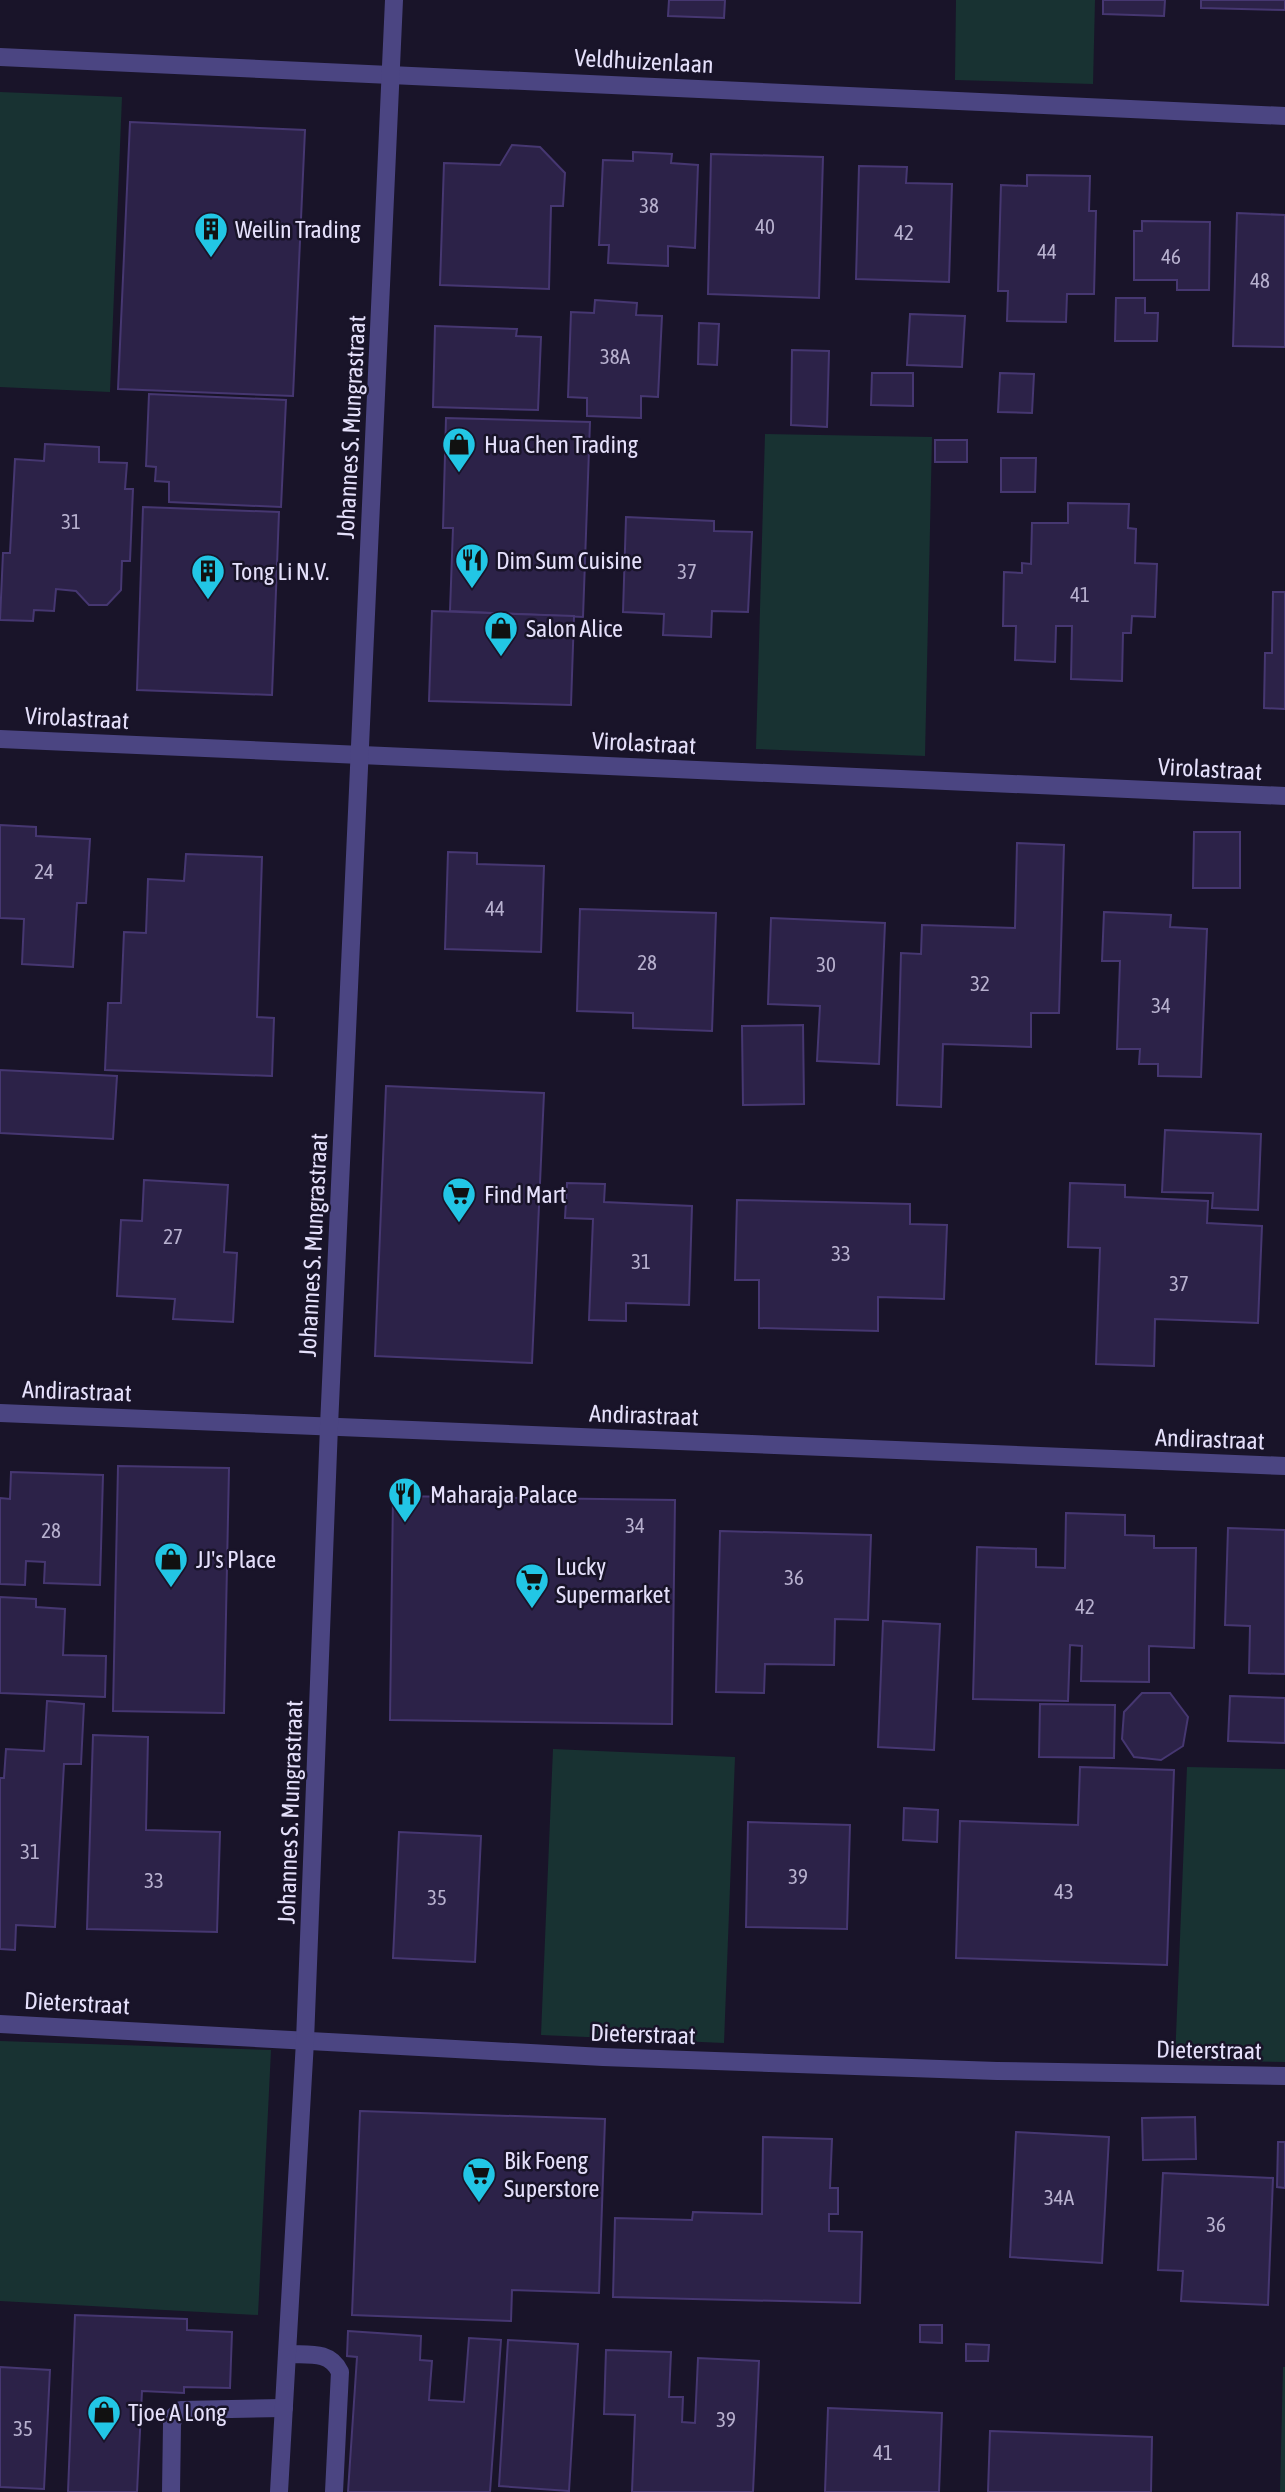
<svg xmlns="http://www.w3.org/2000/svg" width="1285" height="2492" font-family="'Asap Condensed',sans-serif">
  <rect width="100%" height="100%" fill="#191429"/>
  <g fill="#183232">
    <path d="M956 0H1095L1093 84 955 80Z"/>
    <path d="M0 92 122 97 110 392 0 387Z"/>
    <path d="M765 434 932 437 925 756 756 749Z"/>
    <path d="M553 1749 735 1757 724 2043 541 2035Z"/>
    <path d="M1187 1767 1285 1769V2062L1175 2060Z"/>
    <path d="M0 2041 271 2050 258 2315 0 2301Z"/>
    <path d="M1283 2367H1285V2492H1280Z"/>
  </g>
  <g fill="#2c2248" stroke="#463771" stroke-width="2">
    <path d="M669 0H725L724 18 668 16Z"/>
    <path d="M1103 0H1165L1164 16 1103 14Z"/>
    <path d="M1201 0H1285V10L1201 8Z"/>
    <path d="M130 122 305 130 293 396 118 389Z"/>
    <path d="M512 145 540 147 565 173 563 206H551L549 289 440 285 444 163 500 165Z"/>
    <path d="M633 152 672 154 671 163 698 165 695 248 668 246V266L608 263 609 245H599L603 160 633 161Z"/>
    <path d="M711 154 823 157 819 298 708 294Z"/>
    <path d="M859 166 907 167 906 183 952 184 949 282 856 279Z"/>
    <path d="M1027 175 1090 176 1089 211H1096L1094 294H1067L1066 322 1007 321 1008 291H998L1001 185 1027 186Z"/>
    <path d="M1237 213 1285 215V347L1233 346Z"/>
    <path d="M1142 221 1210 222 1209 290H1177V280H1134V231H1142Z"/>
    <path d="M1116 298H1145V313H1158L1157 341H1115Z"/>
    <path d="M595 300 637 303 636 315 662 316 658 397 641 396V418L587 416V398L568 397 571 312 594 313Z"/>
    <path d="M910 314 965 316 962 367 907 365Z"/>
    <path d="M699 323 719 324 717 365 698 364Z"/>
    <path d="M435 326 517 329 516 336 541 337 538 410 433 407Z"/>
    <path d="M792 350 829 351 827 427 791 425Z"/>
    <path d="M872 373H913V406L871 405Z"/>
    <path d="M1000 373 1034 374 1032 413 998 412Z"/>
    <path d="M149 394 286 400 281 507 169 502V482L155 481 156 467 146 466Z"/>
    <path d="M446 418 590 422 583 617 450 611 453 528H443Z"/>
    <rect x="935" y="440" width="32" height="22"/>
    <path d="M45 444 99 447V462L127 463 125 489H133L130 561H122L121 590 107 605H89L76 591 56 589 54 611 34 610 33 621 0 620 3 553H10L15 459 44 461Z"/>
    <path d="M1001 458H1036L1035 492H1001Z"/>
    <path d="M1068 503 1129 504 1128 528 1136 529 1135 563 1157 564 1155 617 1132 616 1131 633H1123L1122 681 1071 679 1072 626H1056L1055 662 1015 660 1016 626H1003L1004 572 1022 573V563L1031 564 1032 523H1068Z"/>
    <path d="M143 507 279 512 272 695 137 690Z"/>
    <path d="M626 517 714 521V531L752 532 748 612 712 611 711 637 663 635 664 614 623 612Z"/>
    <path d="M1273 592H1285V709L1264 708 1265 653H1272Z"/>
    <path d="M432 611 574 616 571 705 429 701Z"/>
    <path d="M0 825 36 827V836L90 839 86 903H77L73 967 22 964 24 919 0 918Z"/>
    <path d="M1194 832H1240V888H1193Z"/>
    <path d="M1017 843 1064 845 1059 1013H1031V1047L943 1044 941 1107 897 1105 901 953 921 954 922 925 1015 928Z"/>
    <path d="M448 852 477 853V864L544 866 541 952 445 949Z"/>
    <path d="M186 854 262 857 257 1017 274 1018 272 1076 105 1070 108 1003H121L124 932 146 933 148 879 184 881Z"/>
    <path d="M580 909 716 913 712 1031 633 1028V1013L577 1011Z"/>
    <path d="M1104 912 1171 915 1170 927 1207 929 1201 1077 1158 1076V1064H1139L1140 1049H1117L1120 961H1102Z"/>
    <path d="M771 918 885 923 879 1064 817 1061 820 1006 768 1004Z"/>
    <path d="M803 1025 804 1104 743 1105 742 1026Z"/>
    <path d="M0 1070 117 1076 113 1139 0 1133Z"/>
    <path d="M386 1086 544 1093 532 1363 375 1356Z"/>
    <path d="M1165 1130 1261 1134 1258 1210 1212 1208 1213 1193 1162 1192Z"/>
    <path d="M144 1180 228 1185 224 1252 237 1253 233 1322 173 1319 175 1299 117 1296 121 1220 142 1221Z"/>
    <path d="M567 1183 605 1184 604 1202 692 1206 689 1305 626 1303V1321L589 1320 593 1219 565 1218Z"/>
    <path d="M1070 1183 1125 1185V1197L1208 1201 1207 1223 1262 1226 1258 1323 1155 1319 1154 1366 1096 1364 1100 1248 1068 1247Z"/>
    <path d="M737 1200 910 1204V1224L947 1225 944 1299 878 1297V1331L759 1328V1280H735Z"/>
    <path d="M118 1466 229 1468 224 1713 113 1711Z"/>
    <path d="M11 1472 103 1475 100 1585 44 1583 45 1562 26 1561 25 1585 0 1584V1498L10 1499Z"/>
    <path d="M393 1496 675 1500 672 1724 390 1720Z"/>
    <path d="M1066 1513 1125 1515V1535L1154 1536V1548H1196L1194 1648 1149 1646V1682L1081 1681 1082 1646 1070 1645 1068 1701 973 1699 977 1547 1036 1549V1567L1065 1568Z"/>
    <path d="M1228 1528 1285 1530V1674L1249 1673 1250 1626 1225 1625Z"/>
    <path d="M720 1531 871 1535 868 1620 835 1619 834 1665 765 1664 764 1693 716 1692Z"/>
    <path d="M0 1597 36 1599V1607L65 1609 63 1655 106 1656 105 1697 0 1693Z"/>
    <path d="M883 1621 940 1624 934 1750 878 1747Z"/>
    <path d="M1142 1693H1170L1188 1717 1183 1746 1161 1760 1134 1757 1122 1739 1124 1712Z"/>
    <path d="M1230 1696 1285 1698V1743L1228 1741Z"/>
    <path d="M47 1701 84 1704 81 1764H64L55 1927 16 1925 15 1950 0 1949V1778H4L6 1749 44 1751Z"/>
    <path d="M1040 1704 1115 1705 1114 1758 1039 1757Z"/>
    <path d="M93 1735 148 1737 146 1830 220 1832 217 1932 87 1929Z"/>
    <path d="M1080 1767 1174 1770 1167 1965 956 1958 960 1821 1078 1825Z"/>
    <path d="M904 1808 938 1810 937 1842 903 1840Z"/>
    <path d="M748 1822 850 1825 847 1929 746 1927Z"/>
    <path d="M399 1832 481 1836 475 1962 393 1958Z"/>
    <path d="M360 2111 605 2119 599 2293 512 2290 511 2321 352 2315Z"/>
    <path d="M1195 2117 1196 2159 1143 2160 1142 2118Z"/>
    <path d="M1016 2132 1109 2137 1102 2263 1010 2257Z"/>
    <path d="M763 2137 832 2139 830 2188H838V2214H829V2231L862 2232 860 2303 613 2297 615 2218 692 2220 693 2212 762 2214Z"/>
    <path d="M1278 2142H1285V2188L1277 2187Z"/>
    <path d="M1163 2173 1273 2178 1268 2305 1181 2301 1183 2271 1158 2270Z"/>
    <path d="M75 2315 187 2319V2330L232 2332 230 2388 184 2387V2393L142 2391 137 2492H68Z"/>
    <path d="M920 2325H942V2343L920 2342Z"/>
    <path d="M348 2331 421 2336 420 2360 432 2361 429 2400 464 2402 469 2338 501 2340 490 2492H348L357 2357 347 2356Z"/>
    <path d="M508 2340 578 2344 569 2491 499 2486Z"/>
    <path d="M966 2344 989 2345 988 2361H966Z"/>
    <path d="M606 2350 671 2352 669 2397H683L682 2422 695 2423 698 2358 759 2361 753 2492H632L635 2415 604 2414Z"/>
    <path d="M0 2367 50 2370 44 2489 0 2487Z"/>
    <path d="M828 2408 942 2413 939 2492H825Z"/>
    <path d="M990 2431 1152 2437 1151 2492H988Z"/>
  </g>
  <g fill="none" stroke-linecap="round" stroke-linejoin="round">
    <g stroke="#4b4582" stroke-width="18">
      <path d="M287 2354C308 2355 330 2350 340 2372L334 2492"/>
      <path d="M171 2492 172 2424 174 2416 181 2410 284 2408"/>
    </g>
    <g stroke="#4b4582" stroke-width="18">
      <path d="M0 57 1285 116"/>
      <path d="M0 739 1285 796"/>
      <path d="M0 1413 1285 1466"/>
      <path d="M0 2024 603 2057 997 2071 1285 2076"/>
    </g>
    <path stroke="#4b4582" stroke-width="18" d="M279 2492 305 2041 329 1426 394 0"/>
  </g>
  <defs>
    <g id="building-pin" transform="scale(1.75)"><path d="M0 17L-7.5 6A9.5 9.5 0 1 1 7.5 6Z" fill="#22c6e5" stroke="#191429"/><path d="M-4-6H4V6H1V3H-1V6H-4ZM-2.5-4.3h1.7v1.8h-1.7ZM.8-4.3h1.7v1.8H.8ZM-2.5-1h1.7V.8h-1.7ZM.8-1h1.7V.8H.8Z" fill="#111"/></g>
    <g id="shop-pin" transform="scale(1.75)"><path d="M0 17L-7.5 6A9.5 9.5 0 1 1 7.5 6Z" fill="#22c6e5" stroke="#191429"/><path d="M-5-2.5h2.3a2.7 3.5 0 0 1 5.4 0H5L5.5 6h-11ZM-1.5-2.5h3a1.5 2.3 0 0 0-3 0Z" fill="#111"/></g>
    <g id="restaurant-pin" transform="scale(1.75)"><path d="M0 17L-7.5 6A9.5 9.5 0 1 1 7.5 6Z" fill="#22c6e5" stroke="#191429"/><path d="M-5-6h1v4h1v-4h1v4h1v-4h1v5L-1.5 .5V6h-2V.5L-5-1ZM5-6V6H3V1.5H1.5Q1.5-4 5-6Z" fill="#111"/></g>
    <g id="supermarket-pin" transform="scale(1.75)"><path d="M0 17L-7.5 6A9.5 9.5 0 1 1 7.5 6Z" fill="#22c6e5" stroke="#191429"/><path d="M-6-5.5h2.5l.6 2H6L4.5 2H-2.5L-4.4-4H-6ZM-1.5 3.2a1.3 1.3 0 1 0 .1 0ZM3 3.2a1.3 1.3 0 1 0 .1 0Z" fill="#111"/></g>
  </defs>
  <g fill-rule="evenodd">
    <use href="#building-pin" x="211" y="229"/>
    <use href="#shop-pin" x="459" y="444"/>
    <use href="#restaurant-pin" x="472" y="560"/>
    <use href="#building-pin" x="208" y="571"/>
    <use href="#shop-pin" x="501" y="628"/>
    <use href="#supermarket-pin" x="459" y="1194"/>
    <use href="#restaurant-pin" x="405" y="1494"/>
    <use href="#shop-pin" x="171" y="1559"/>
    <use href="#supermarket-pin" x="532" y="1580"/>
    <use href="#supermarket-pin" x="479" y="2174"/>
    <use href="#shop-pin" x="104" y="2412"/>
  </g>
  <g text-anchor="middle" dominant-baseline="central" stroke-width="5" stroke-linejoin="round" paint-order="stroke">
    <g font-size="21" fill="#b7b0ce">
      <text x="649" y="205">38</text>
      <text x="765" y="226">40</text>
      <text x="904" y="232">42</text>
      <text x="1047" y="251">44</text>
      <text x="1171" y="256">46</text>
      <text x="1260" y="280">48</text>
      <text x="615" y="356">38A</text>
      <text x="71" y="521">31</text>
      <text x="687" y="571">37</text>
      <text x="1080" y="594">41</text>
      <text x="44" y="871">24</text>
      <text x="495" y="908">44</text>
      <text x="647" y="962">28</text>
      <text x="826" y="964">30</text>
      <text x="980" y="983">32</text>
      <text x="1161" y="1005">34</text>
      <text x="173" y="1236">27</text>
      <text x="841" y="1253">33</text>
      <text x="641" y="1261">31</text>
      <text x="1179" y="1283">37</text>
      <text x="635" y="1525">34</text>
      <text x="51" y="1530">28</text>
      <text x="794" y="1577">36</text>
      <text x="1085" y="1606">42</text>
      <text x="30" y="1851">31</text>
      <text x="798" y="1876">39</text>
      <text x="154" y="1880">33</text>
      <text x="1064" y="1891">43</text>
      <text x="437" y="1897">35</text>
      <text x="1059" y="2197">34A</text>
      <text x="1216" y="2224">36</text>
      <text x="726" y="2419">39</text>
      <text x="23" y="2428">35</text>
      <text x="883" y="2452">41</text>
    </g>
    <g font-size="24" fill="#e5e0fb" stroke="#191429">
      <text transform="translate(644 61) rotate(3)">Veldhuizenlaan</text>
      <text transform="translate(351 427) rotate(-87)">Johannes S. Mungrastraat</text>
      <text transform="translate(77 718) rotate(3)">Virolastraat</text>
      <text transform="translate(644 743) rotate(3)">Virolastraat</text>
      <text transform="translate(1210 769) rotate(3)">Virolastraat</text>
      <text transform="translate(313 1245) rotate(-87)">Johannes S. Mungrastraat</text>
      <text transform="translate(77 1391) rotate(2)">Andirastraat</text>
      <text transform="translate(644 1415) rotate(2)">Andirastraat</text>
      <text transform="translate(1210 1439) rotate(2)">Andirastraat</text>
      <text transform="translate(290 1812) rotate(-88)">Johannes S. Mungrastraat</text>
      <text transform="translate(77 2003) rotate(3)">Dieterstraat</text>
      <text transform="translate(643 2034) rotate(2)">Dieterstraat</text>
      <text transform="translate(1209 2050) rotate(1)">Dieterstraat</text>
    </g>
    <g font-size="24" fill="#e5e0fb" stroke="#191429" text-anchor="start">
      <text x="235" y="229">Weilin Trading</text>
      <text x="484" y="444">Hua Chen Trading</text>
      <text x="496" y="560">Dim Sum Cuisine</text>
      <text x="232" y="571">Tong Li N.V.</text>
      <text x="526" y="628">Salon Alice</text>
      <text x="484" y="1194">Find Mart</text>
      <text x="430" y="1494">Maharaja Palace</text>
      <text x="196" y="1559">JJ's Place</text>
      <text x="556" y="1566">Lucky<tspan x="556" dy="28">Supermarket</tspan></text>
      <text x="504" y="2160">Bik Foeng<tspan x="504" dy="28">Superstore</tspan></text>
      <text x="128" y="2412">Tjoe A Long</text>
    </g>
  </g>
</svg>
